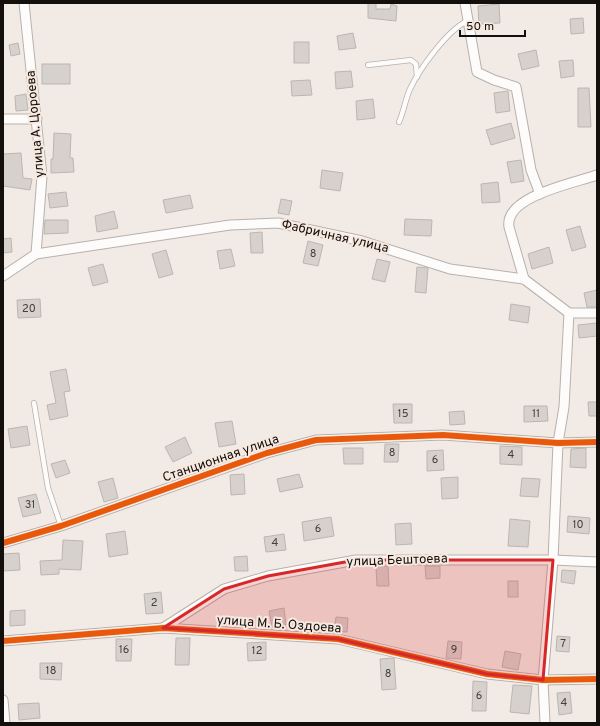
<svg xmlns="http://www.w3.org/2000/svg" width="600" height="726" font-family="Overpass,sans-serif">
  <rect width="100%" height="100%" fill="#f2eae5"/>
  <g fill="#d7d1cd" stroke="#bcb6b2">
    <path d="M368 3H376V9H390L391 4 397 6 396 21 368 18Z"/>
    <path d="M499 4 500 23 479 24 478 6Z"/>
    <path d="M583 18 584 33 571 34 570 19Z"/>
    <path d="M353 33 356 48 339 50 337 36Z"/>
    <rect x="294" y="42" width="15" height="21"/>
    <path d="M18 43 20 54 11 56 9 45Z"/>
    <path d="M536 50 539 66 522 70 518 54Z"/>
    <path d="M573 60 574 76 561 78 559 61Z"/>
    <rect x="42" y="64" width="28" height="20"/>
    <path d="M351 71 353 87 336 89 335 72Z"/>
    <path d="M310 80 312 95 292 96 291 81Z"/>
    <path d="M578 88H589L591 127H578Z"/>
    <path d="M508 91 510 111 496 113 494 93Z"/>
    <path d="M26 94 28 110 16 111 15 96Z"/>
    <path d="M373 99 375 118 357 120 356 101Z"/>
    <path d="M511 123 515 138 491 145 486 130Z"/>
    <path d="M54 133 71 134 70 158H73L74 172 51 173V159H53Z"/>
    <path d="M21 153 23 178 32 179 30 190 3 186V154Z"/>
    <path d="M521 160 524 181 511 183 507 162Z"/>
    <path d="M322 170 343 173 340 191 320 188Z"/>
    <path d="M498 182 500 202 482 203 481 184Z"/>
    <path d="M66 192 68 206 50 208 48 194Z"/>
    <path d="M190 195 193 208 166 213 163 200Z"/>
    <path d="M281 199 292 201 289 215 278 213Z"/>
    <path d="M114 211 118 228 97 232 95 216Z"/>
    <path d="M405 219 432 220 431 236 404 235Z"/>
    <path d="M45 220H68V233L44 234Z"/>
    <path d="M580 226 586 247 572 251 566 230Z"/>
    <path d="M262 232 263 253H251L250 233Z"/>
    <path d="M11 238 12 252 3 253V239Z"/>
    <path d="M308 241 323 245 318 266 303 263Z"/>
    <path d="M549 247 553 263 532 269 528 254Z"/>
    <path d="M231 249 235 266 220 269 217 251Z"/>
    <path d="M166 250 173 274 159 278 152 254Z"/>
    <path d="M377 259 390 262 385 282 372 279Z"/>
    <path d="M103 264 108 282 93 286 88 268Z"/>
    <path d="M417 267 428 268 426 293 415 292Z"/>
    <path d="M597 290V307H587L584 293Z"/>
    <path d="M40 299 41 317 18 318 17 300Z"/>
    <path d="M511 304 530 307 528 323 509 320Z"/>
    <path d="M597 323V336L579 338 578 325Z"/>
    <path d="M66 369 70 391 64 392 68 416 50 420 47 405 56 403 50 372Z"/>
    <path d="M588 402H597V416H589Z"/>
    <path d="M393 404H412V423H394Z"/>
    <path d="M524 406H547L548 421 524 422Z"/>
    <path d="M464 411 465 424 450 425 449 412Z"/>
    <path d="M232 421 236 444 219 447 215 423Z"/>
    <path d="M27 426 30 445 11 448 8 429Z"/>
    <path d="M185 437 192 453 173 462 165 447Z"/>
    <path d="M385 444H399L398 462H384Z"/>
    <path d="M500 446 522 447V465L500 464Z"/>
    <path d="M343 448H363V464H344Z"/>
    <path d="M586 448V468L570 467 571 449Z"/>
    <path d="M443 450 444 470 427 471V451Z"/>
    <path d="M65 460 70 473 56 478 51 464Z"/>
    <path d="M244 474 245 494 231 495 230 475Z"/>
    <path d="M299 474 303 487 280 492 277 479Z"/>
    <path d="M458 477V498L442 499 441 478Z"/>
    <path d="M113 478 118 498 104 502 98 482Z"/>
    <path d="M522 478 540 479 538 497 520 496Z"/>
    <path d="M36 494 41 513 23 517 18 498Z"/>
    <path d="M568 516 590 518 589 534 567 532Z"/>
    <path d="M331 517 334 536 304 541 302 522Z"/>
    <path d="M510 519 530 521 528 547 508 546Z"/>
    <path d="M411 523 412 544 396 545 395 524Z"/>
    <path d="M125 531 128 554 109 557 106 534Z"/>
    <path d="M284 534 286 550 266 552 264 537Z"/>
    <path d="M63 540 83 541 81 570 59 569V574L41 575 40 561 62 560Z"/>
    <path d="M19 553 20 570 3 571V554Z"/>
    <path d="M247 556 248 571H235L234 557Z"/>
    <path d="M388 566 389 586H377L376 567Z"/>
    <path d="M425 566H440V578L426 579Z"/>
    <path d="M562 570 576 571 574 584 561 582Z"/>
    <rect x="508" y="581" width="10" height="16"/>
    <path d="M161 592 163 613 146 614 144 594Z"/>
    <path d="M284 608 286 625 272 627 269 611Z"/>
    <path d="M25 610V625L10 626V611Z"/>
    <path d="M336 617 348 618 347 632 334 631Z"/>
    <path d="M557 636 570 637 569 652 556 651Z"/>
    <path d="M176 638H190L189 665H175Z"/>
    <path d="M116 639H132L131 661H116Z"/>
    <path d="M448 641 462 642 461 659 446 658Z"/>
    <path d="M266 642V660L248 661 247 643Z"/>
    <path d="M505 651 521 654 518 670 502 667Z"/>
    <path d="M394 658 396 689 382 690 380 659Z"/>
    <path d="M40 663H62L61 680 40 679Z"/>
    <path d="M473 681 487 682 486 711H472Z"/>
    <path d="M513 685 532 686 529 714 510 712Z"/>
    <path d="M570 692 572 713 559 715 557 693Z"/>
    <path d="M39 703 40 718 19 720 18 704Z"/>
  </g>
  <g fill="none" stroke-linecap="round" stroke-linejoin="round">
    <g stroke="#b7b1ad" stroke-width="6">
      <g id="service">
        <path d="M368 65 411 60 416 64 417 77"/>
        <path d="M399 122C404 111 405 100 410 89 420 68 447 31 467 21"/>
        <path d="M34 403 48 488 61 526"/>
      </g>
    </g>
    <g stroke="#b7b1ad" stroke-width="11">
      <g id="minor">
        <path d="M465 3 477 72 494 80 516 87 531 170 540 194"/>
        <path d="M3 119H37"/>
        <path d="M36 254 230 225 278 223 362 241 450 269 524 279 569 313H597"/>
        <path d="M3 276 36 254 42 176 24 3"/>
        <path d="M524 279 509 227C504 196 575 183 597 175"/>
        <path d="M3 543 61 526 267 453 316 440 443 435 558 443 597 442"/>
        <path d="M163 628 224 589 268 576 356 560H553L597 562"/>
        <path d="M3 641 163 628 338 639 487 674 543 680 597 679"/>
        <path d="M3 700 5 723"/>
        <path d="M545 723 543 680 553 560 558 443 564 407 569 313"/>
      </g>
    </g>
    <use href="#service" stroke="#fdfcfb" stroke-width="4.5"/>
    <use href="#minor" stroke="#fdfcfb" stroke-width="9"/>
    <g stroke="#f7e9e0" stroke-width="8">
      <g id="cycleway">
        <path d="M3 543 61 526 267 453 316 440 443 435 558 443 597 442"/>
        <path d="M3 641 163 628 338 639 487 674 543 680 597 679"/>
      </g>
    </g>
    <use href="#cycleway" stroke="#e8590c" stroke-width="6"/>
  </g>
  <path fill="#d62828" fill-opacity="0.2" stroke="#d62828" stroke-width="3" stroke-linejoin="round" d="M356 560H553L543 680 487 674 338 639 163 628 224 589 268 576Z"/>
  <g text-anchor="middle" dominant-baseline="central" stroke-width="4" stroke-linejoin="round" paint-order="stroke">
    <g font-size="11" fill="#44403c">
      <text x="313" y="254">8</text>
      <text x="29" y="309">20</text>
      <text x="403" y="414">15</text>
      <text x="536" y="414">11</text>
      <text x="392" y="453">8</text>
      <text x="511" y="455">4</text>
      <text x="435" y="460">6</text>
      <text x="30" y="505">31</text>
      <text x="578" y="525">10</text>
      <text x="318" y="529">6</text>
      <text x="275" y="543">4</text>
      <text x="154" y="603">2</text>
      <text x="563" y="644">7</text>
      <text x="124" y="650">16</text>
      <text x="454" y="650">9</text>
      <text x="257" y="651">12</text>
      <text x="51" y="671">18</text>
      <text x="388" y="674">8</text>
      <text x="479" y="696">6</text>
      <text x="564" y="703">4</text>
    </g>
    <g font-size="13" fill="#130f0c" stroke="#f7e9e0">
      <text transform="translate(36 124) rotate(-95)">улица А. Цороева</text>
      <text transform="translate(335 237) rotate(13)">Фабричная улица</text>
      <text transform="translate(221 459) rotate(-19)">Станционная улица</text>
      <text transform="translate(397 561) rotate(-2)">улица Бештоева</text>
      <text transform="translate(279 625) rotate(4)">улица М. Б. Оздоева</text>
    </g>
  </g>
  <rect width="600" height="726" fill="none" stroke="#130f0c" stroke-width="8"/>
  <path d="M460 30v6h65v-6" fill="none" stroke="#130f0c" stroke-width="2"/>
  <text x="466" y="30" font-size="12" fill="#130f0c" stroke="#f7e9e0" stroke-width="3" paint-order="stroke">50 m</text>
</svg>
